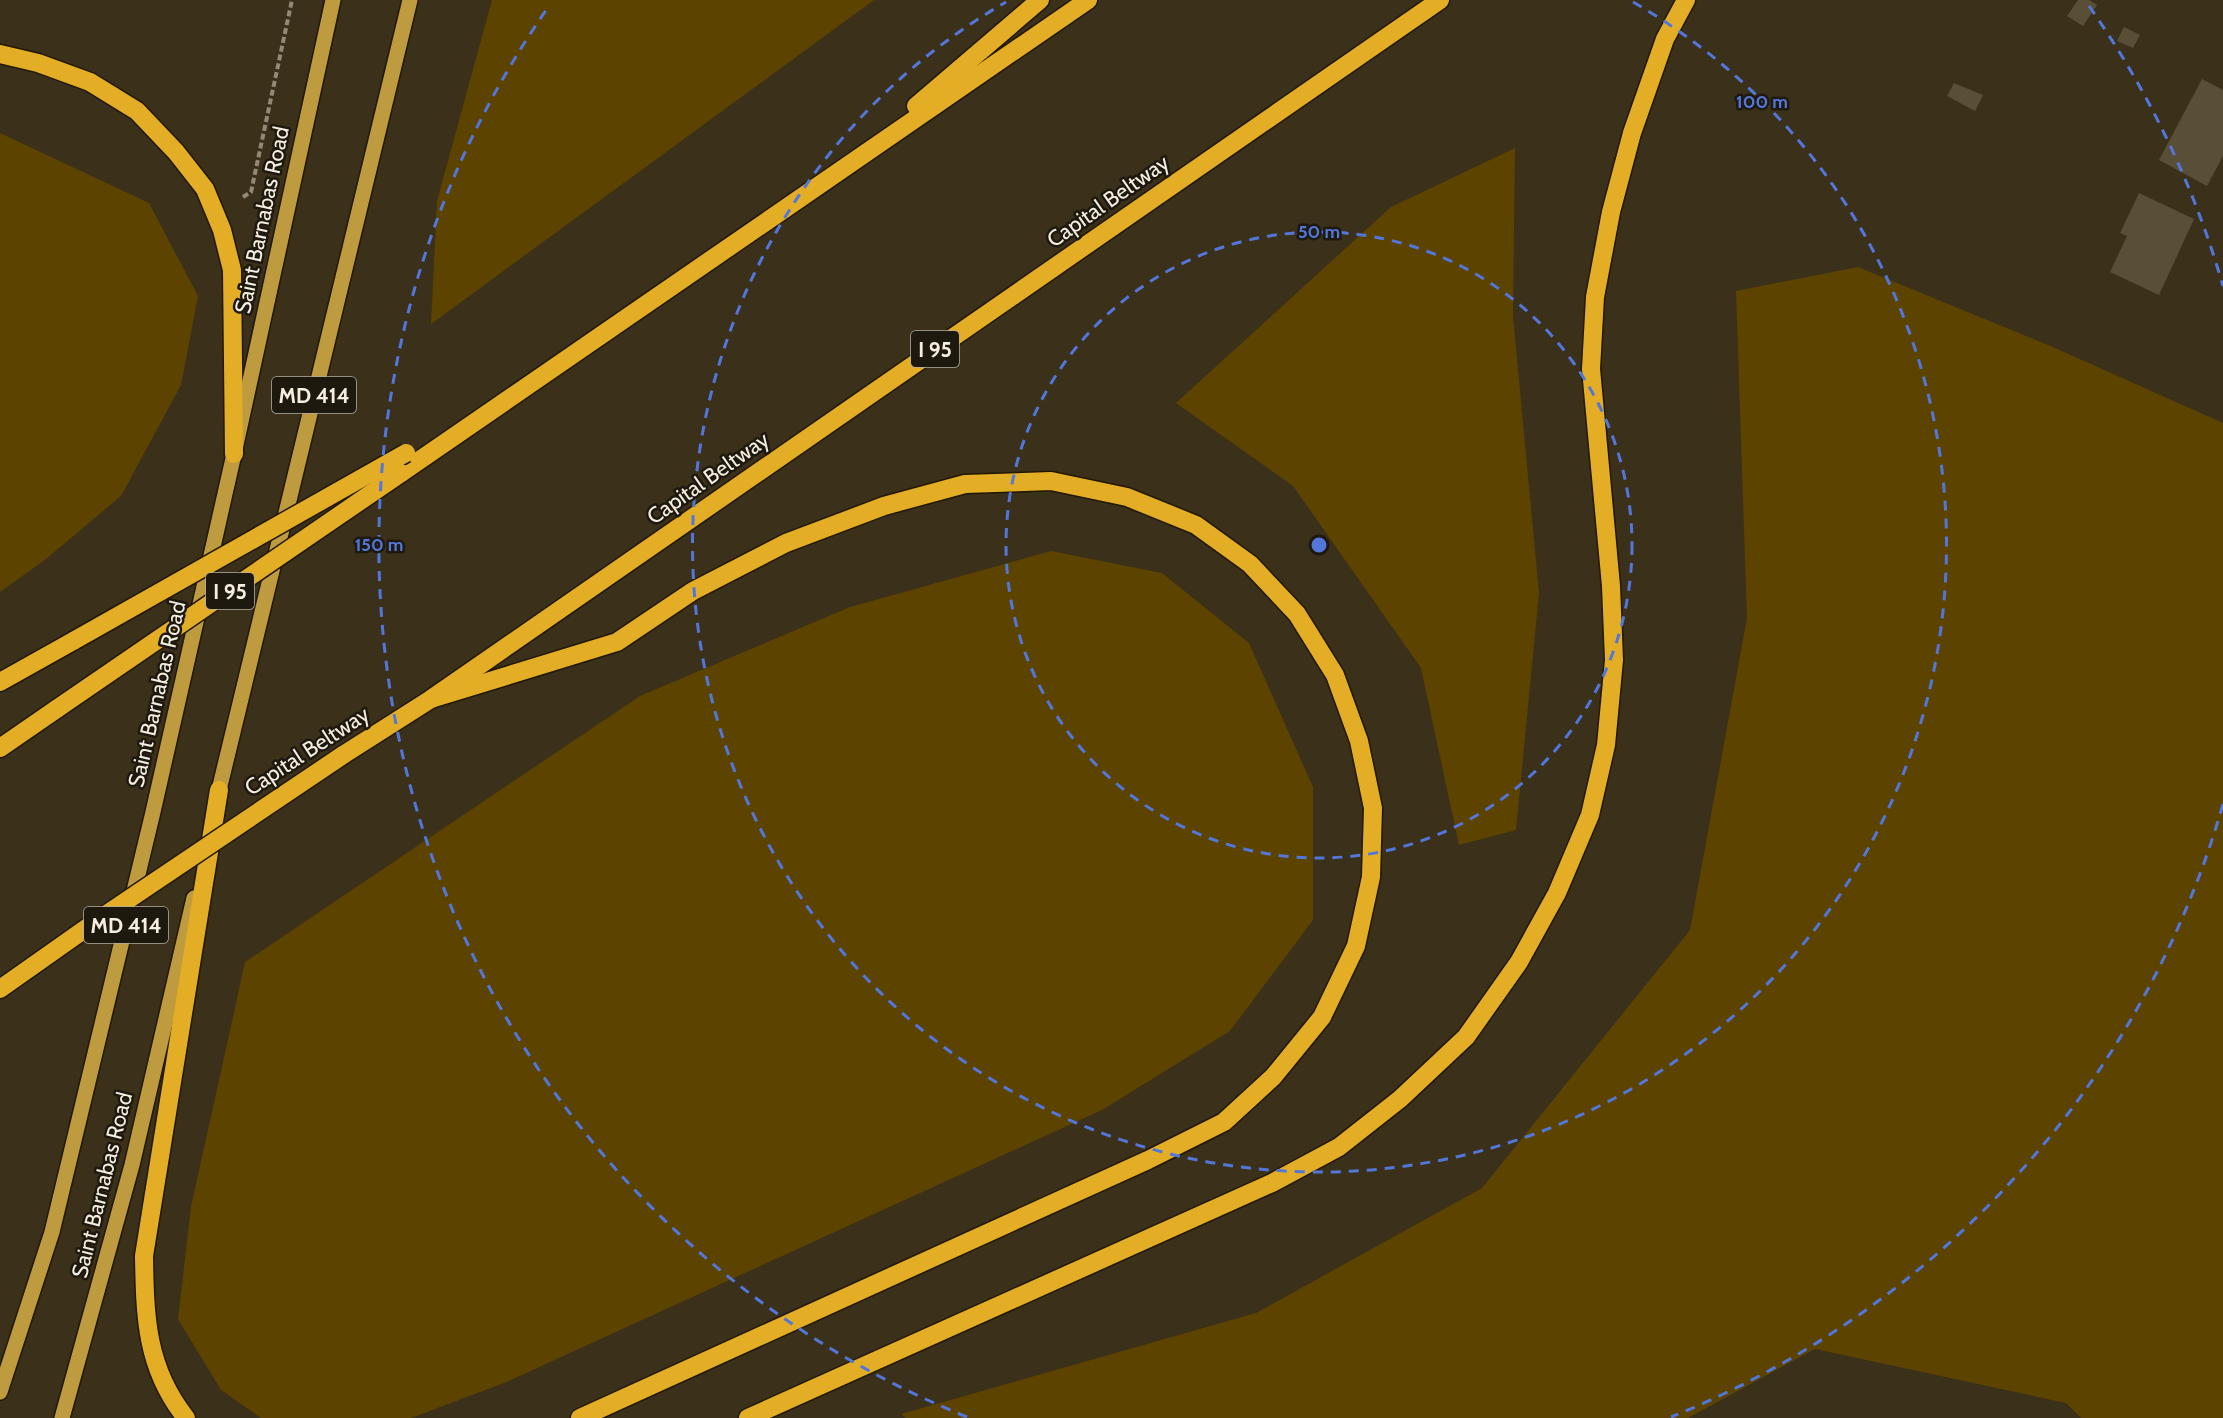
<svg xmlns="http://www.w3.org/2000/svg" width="2223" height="1418" font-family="Cabin,sans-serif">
  <rect width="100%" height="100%" fill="#3b301a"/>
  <g fill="#5c4300">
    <path d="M492 0H874L431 324 437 201Z"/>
    <path d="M0 133 149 203 198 296 181 385 121 496 46 559 0 592Z"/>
    <path d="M1515 148 1513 316 1539 593 1516 830 1459 845 1421 668 1293 486 1176 403 1391 207Z"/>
    <path d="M1858 267 2055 348 2223 423V1418H2081L2066 1403 1815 1349 1688 1418H906L901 1414 1256 1313 1482 1188 1690 930 1747 618 1736 291Z"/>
    <path d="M1051 551 1162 573 1249 643 1313 787V920L1230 1031 1102 1110 504 1383 411 1418H261L221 1390 178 1319 191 1207 245 962 640 696 850 607Z"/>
  </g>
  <g fill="#594e36">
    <path d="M2078 0H2089L2097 5 2083 26 2067 16Z"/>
    <path d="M2124 27 2140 35 2133 48 2117 41Z"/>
    <path d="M2202 79 2223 90V156L2207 186 2159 160Z"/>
    <path d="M1954 83 1983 95 1975 111 1947 96Z"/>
    <path d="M2139 193 2194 219 2159 295 2110 272 2127 236 2120 233Z"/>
  </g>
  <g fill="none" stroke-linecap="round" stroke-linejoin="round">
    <g stroke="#221803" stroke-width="18">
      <g id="primary">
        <path d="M219 790 410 0"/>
        <path d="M0 1392 52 1232 153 812 234 454 333 0"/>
        <path d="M62 1418 132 1165 194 898"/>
      </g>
    </g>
    <g stroke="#221803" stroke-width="21">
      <g id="motorway">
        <path d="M0 54 38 63 90 82 137 111 176 152 205 189 222 230 232 270 234 454"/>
        <path d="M916 106 1040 0"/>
        <path d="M401 473 1088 0"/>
        <path d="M0 682 75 640"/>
        <path d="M431 699 617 642 693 591 786 543 884 506 965 484 1051 481 1127 497 1196 525 1250 564 1297 614 1335 675 1359 741 1373 808 1371 877 1356 946 1322 1017 1273 1077 1224 1122 1148 1160 580 1418"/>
        <path d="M0 748 58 708"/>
        <path d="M343 755 431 699 1440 0"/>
        <path d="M0 989 95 922"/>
        <path d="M186 1418C146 1368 145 1317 144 1256L219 790"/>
        <path d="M748 1418 1272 1183 1339 1147 1400 1099 1466 1037 1519 962 1557 893 1590 815 1606 745 1614 660 1611 586 1591 369 1595 297 1611 212 1632 133 1665 39 1686 0"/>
      </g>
    </g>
    <path stroke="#938977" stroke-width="4" stroke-dasharray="6 3" stroke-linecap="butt" d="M243 197 251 192 292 0"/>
    <use href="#primary" stroke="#bf9b3f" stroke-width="15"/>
    <use href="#motorway" stroke="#e3ae25" stroke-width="18"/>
    <g stroke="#221803" stroke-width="21" stroke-linecap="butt">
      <g id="motorway-bridge">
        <path d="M75 640 406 453"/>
        <path d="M58 708 401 473"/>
        <path d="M95 922 343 755"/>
      </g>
    </g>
    <use href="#motorway-bridge" stroke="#e3ae25" stroke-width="18"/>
  </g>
  <g fill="none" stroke="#5376da" stroke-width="3" stroke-dasharray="10 8">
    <circle cx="1319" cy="545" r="313"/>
    <path d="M1633 2A627 627 0 1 1 1006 2"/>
    <path d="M2223 804A940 940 0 0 1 1671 1417M967 1417A940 940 0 0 1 549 6M2089 6A940 940 0 0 1 2223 286"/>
  </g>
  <g text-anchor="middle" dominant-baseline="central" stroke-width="5" stroke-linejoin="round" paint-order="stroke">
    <g fill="#1e190f" stroke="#b4aea1" stroke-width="1.5">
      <rect x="911" y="331" width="48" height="36" rx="4.5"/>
      <rect x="272" y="377" width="84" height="36" rx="4.5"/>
      <rect x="206" y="573" width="48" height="36" rx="4.5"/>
      <rect x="84" y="907" width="84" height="36" rx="4.5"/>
    </g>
    <g font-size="21" font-weight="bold" fill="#f5eee0">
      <text x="935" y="349">I 95</text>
      <text x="314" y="395">MD 414</text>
      <text x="230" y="591">I 95</text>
      <text x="126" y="925">MD 414</text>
    </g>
    <g font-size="22" fill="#f5eee0" stroke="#1e190f">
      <text transform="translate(1108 201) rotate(-35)">Capital Beltway</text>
      <text transform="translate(262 220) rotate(-78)">Saint Barnabas Road</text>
      <text transform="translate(708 478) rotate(-35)">Capital Beltway</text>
      <text transform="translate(157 694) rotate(-77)">Saint Barnabas Road</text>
      <text transform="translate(307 751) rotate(-33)">Capital Beltway</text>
      <text transform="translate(102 1185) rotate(-76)">Saint Barnabas Road</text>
    </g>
  </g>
  <circle cx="1319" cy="545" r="9" fill="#5376da" stroke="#1e190f" stroke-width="3"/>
  <g font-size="18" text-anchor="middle" font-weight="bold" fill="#5376da" stroke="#1e190f" stroke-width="5" stroke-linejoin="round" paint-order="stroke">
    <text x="1762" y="108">100 m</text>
    <text x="1319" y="238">50 m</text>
    <text x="379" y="551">150 m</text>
  </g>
</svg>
